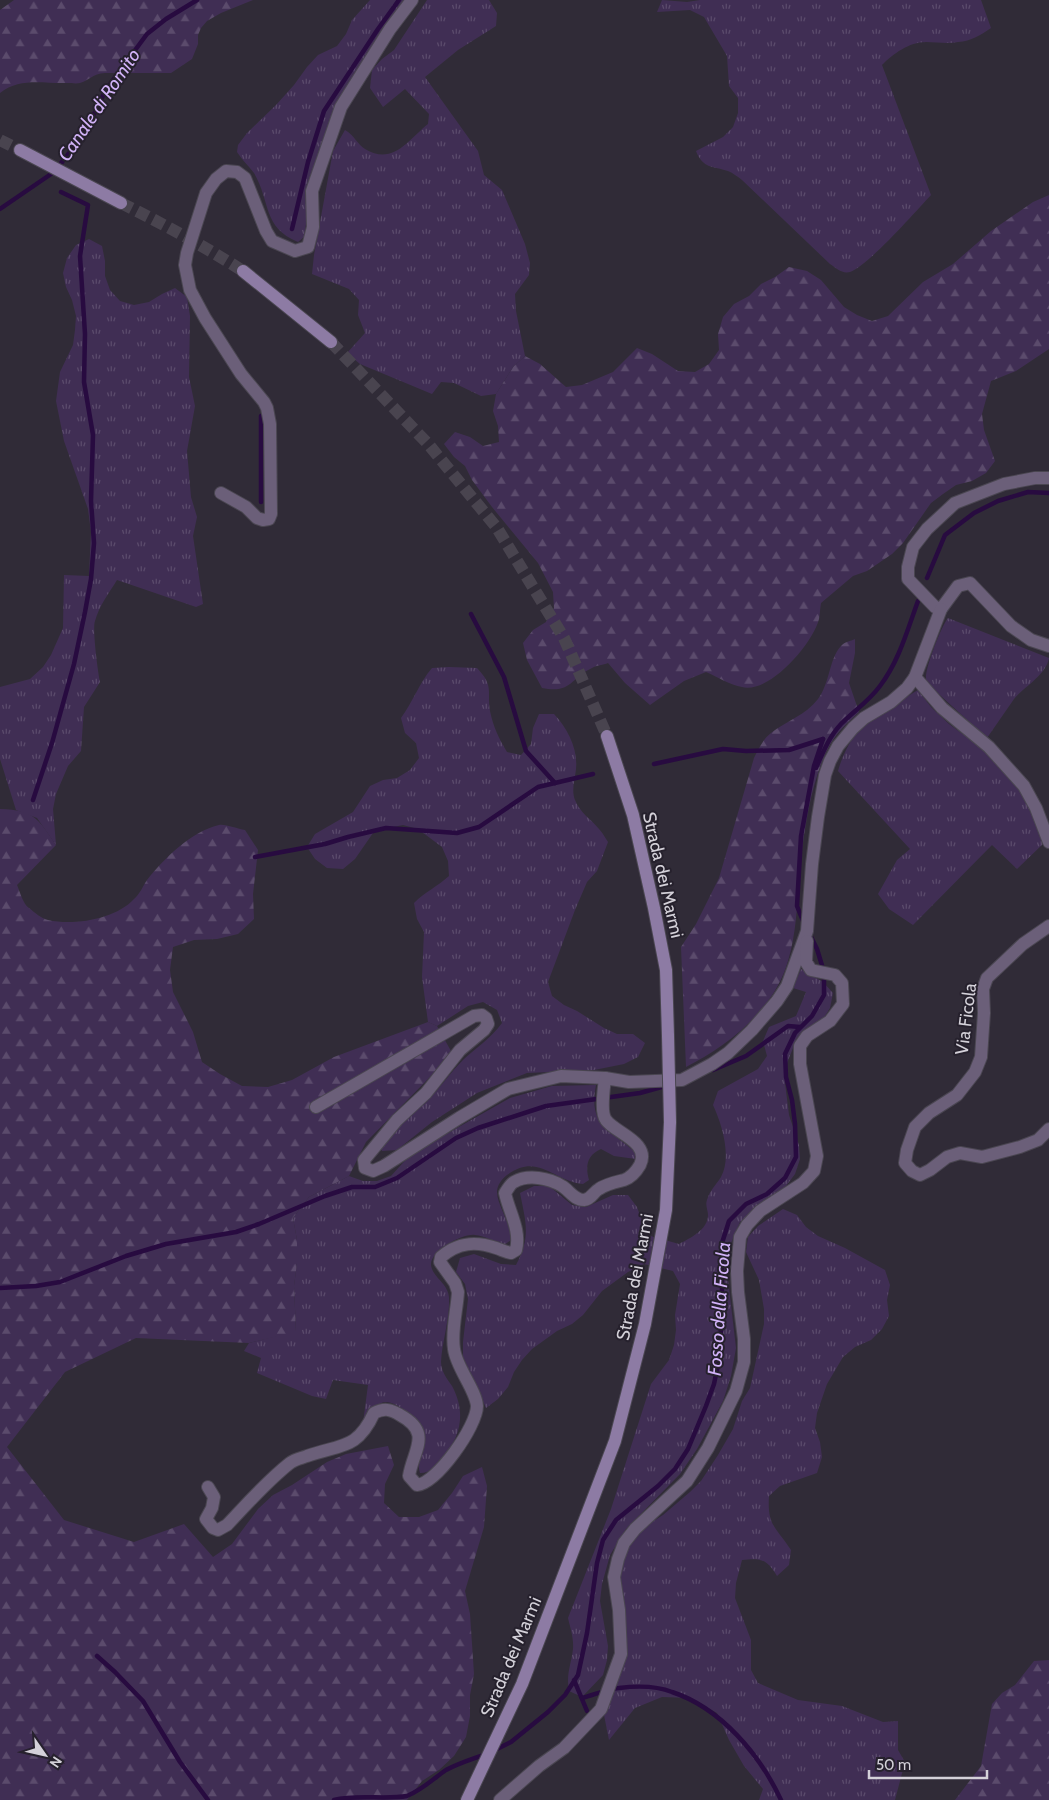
<svg xmlns="http://www.w3.org/2000/svg" width="1049" height="1800" font-family="Cabin,sans-serif">
  <defs>
    <pattern id="grass-tufts" width="24" height="20" patternUnits="userSpaceOnUse" patternTransform="scale(1.25)"><rect width="24" height="20" fill="#402e54"/><path d="M3 7l-1-3M5 7V3M7 7l1-3M15 17l-1-3M17 17v-4M19 17l1-3" fill="none" stroke="#5b4b6c"/></pattern>
    <pattern id="forest-firs" width="22" height="20" patternUnits="userSpaceOnUse" patternTransform="scale(1.25)"><rect width="22" height="20" fill="#402e54"/><path d="M5 1l3.5 6h-7zM16 11l3.5 6h-7z" fill="#5b4b6c"/></pattern>
  </defs>
  <rect width="100%" height="100%" fill="#302b37"/>
  <g fill="url(#grass-tufts)">
    <path d="M370 0H405L347 88 307 218 304 237 298 242C262 227 271 202 254 173 249 166 242 160 237 152L238 145 247 133 276 105 294 85 307 67 318 55 337 46 346 34 352 20Z"/>
    <path d="M427 0H489L497 13 496 26 458 50 425 77 478 151 484 175 502 190 525 244 530 263 529 275 515 294 516 311 525 356 513 367 496 394 481 396 454 383 441 382 432 394 360 364 347 353 365 333 358 315 359 300 349 289 312 274 314 255 333 151 345 130C355 136 357 144 365 149 393 166 408 140 428 124L429 114 405 89 383 107 370 88 372 70 382 59 394 50Z"/>
    <path d="M662 0 687 2 700 0H981L991 28C981 35 971 41 958 42 948 44 937 42 926 42 909 42 893 54 882 65L931 195C915 212 869 265 850 272 842 274 836 268 830 264L742 180C738 177 733 173 728 171 713 166 703 169 696 151L723 137 733 127 738 113V98L729 86 727 56 704 17 690 10 657 12Z"/>
    <path d="M89 239 102 246 105 261V276L110 290 120 301 134 305 149 302 162 294 175 288 187 297 190 316 189 377 195 406 187 451 191 497 197 517 193 536 203 604 196 607 117 580C109 593 99 606 95 621 92 628 98 673 100 682L84 707 81 751 68 766 56 794 53 809 56 845 37 818 16 810 0 759V687L30 679 43 667 51 655 63 628 64 575 89 576 91 532 88 509 64 441 56 401 60 372 73 345 75 330 76 316 72 300 66 287 63 273 67 258 76 245Z"/>
    <path d="M948 618 1049 658C1046 675 1025 686 1014 699 1005 712 996 725 987 738L930 686C928 683 926 681 926 679 925 668 941 627 948 618Z"/>
    <path d="M449 667 477 668C494 686 487 690 490 711 493 726 499 739 507 752L521 755 531 744 533 728 539 714H554C568 729 578 749 576 769 575 779 571 790 575 800 580 813 591 819 599 829 603 833 605 838 608 842L597 871 587 882 575 910 548 982 552 996 564 1005 577 1011 604 1028 617 1034H633L645 1043 638 1057 624 1064 594 1070 527 1073 477 1093 432 1122 397 1150 382 1151 381 1148C394 1130 411 1116 427 1101 440 1088 450 1073 463 1060 476 1048 491 1038 502 1023L497 1010 483 1002 468 1006 437 1026 428 1022 422 977 424 932 417 919 414 903C425 892 438 886 449 876L448 861 442 847 418 829 403 825 388 828 373 833 355 859 343 869 327 868 315 859 307 847 315 834 353 812 370 786 383 780 397 778 410 770 419 758 416 743 405 733 401 718C413 702 419 683 432 668Z"/>
    <path d="M918 690 931 707 949 724 991 755 1013 780 1026 799 1044 843 1017 869 992 845 913 925 889 909 878 894 897 860 910 849 838 771C841 760 846 749 852 739 865 721 899 702 918 690Z"/>
    <path d="M801 969 823 982 833 993 830 1008 822 1021 808 1028 797 1038 787 1063 785 1083 789 1115 799 1145 800 1159 795 1174 786 1186 740 1222 728 1250V1280L736 1348 731 1376 723 1401 697 1449 680 1474 626 1529 610 1555 602 1584 600 1601 608 1646 607 1660 603 1675 582 1697 569 1691C566 1673 571 1666 573 1649 574 1638 570 1627 568 1618L611 1509 651 1384 669 1360 674 1345 676 1330 675 1315 680 1284 673 1271 644 1264 628 1272 602 1291 583 1315 572 1324 557 1331 532 1349 522 1360 514 1372 508 1387 498 1399 486 1408 463 1357V1342L468 1299 465 1284 456 1272 460 1258 474 1254 501 1264 516 1265C531 1237 526 1223 520 1193L534 1186H549L572 1205 586 1207 613 1195H628L637 1207 647 1235 679 1244C690 1238 708 1230 708 1215 708 1210 705 1205 707 1200 710 1190 716 1185 721 1177 732 1157 722 1124 713 1105L718 1091 758 1069 767 1056 763 1041 769 1027 796 1016 806 992 793 988Z"/>
    <path d="M596 1085C588 1126 609 1129 635 1152L636 1159 614 1156 601 1149C587 1155 585 1166 589 1180L583 1184C553 1181 538 1152 507 1175 502 1179 497 1185 497 1192 497 1205 511 1223 511 1240L504 1245C495 1242 485 1236 475 1235 463 1233 430 1251 431 1265 432 1277 449 1284 449 1298 450 1319 442 1341 441 1362 441 1371 447 1379 452 1386 466 1412 461 1435 444 1457 437 1466 431 1473 420 1473 415 1459 427 1445 424 1431 422 1423 415 1418 409 1414 385 1394 378 1400 363 1423L368 1385 333 1380 326 1399 312 1396 257 1373 261 1358 244 1351 249 1343 296 1331 294 1286 297 1263V1240L293 1218 309 1197 349 1176 363 1181H377L391 1176 411 1154 510 1098 552 1086Z"/>
    <path d="M783 1209 797 1215 806 1227 818 1236 845 1248 885 1270 890 1285 887 1300 889 1316 882 1329 871 1340 855 1347 843 1357 827 1384 817 1413 815 1428 820 1442 822 1457 817 1473 780 1486 769 1496C767 1526 776 1527 791 1550L789 1565 777 1576C767 1559 761 1558 742 1560L736 1583 735 1598 751 1640V1670L758 1683 798 1700 842 1706 883 1722 898 1721V1750L905 1762 895 1800H759L763 1789 744 1766 729 1740 717 1713 691 1698 662 1697 635 1708 609 1740 604 1715 627 1655 621 1588V1562L629 1544 644 1527 663 1515 690 1492 701 1481 718 1455 733 1429 742 1401 750 1388 764 1324V1309L759 1280 746 1252 748 1237 758 1226Z"/>
  </g>
  <g fill="url(#forest-firs)">
    <path d="M14 0H253L221 13 207 21 201 28 198 35V44L192 59 171 73H105C92 74 90 80 80 83 76 84 71 83 68 83 44 84 20 77 0 93V10Z"/>
    <path d="M1049 195V349L1016 371 991 381 982 414 984 430 995 461 986 473 972 481 956 485 943 494 931 503 903 543 892 554 867 571 853 576 821 603C820 608 820 614 819 619 813 643 770 694 742 687 730 685 718 677 706 672L684 681 650 705 625 683 608 663C603 665 597 665 592 668 570 678 572 694 542 688L527 660 523 643 533 630 546 622 554 608 553 592 538 563 492 507 472 480 465 466 454 457 444 444 455 432 470 437 483 446 499 442 498 426 493 411 496 394 513 367 525 356 540 364 566 387 582 385 613 372 637 348 652 354 678 371 695 372 709 364 719 350 718 334 723 317 734 304 749 296 761 284 775 277 789 267 807 271 821 280 844 307 857 315 872 321 888 316 923 282 953 264 991 231 1033 202Z"/>
    <path d="M855 639V653L849 683 859 712C849 722 838 731 831 743 810 780 803 837 799 879 797 907 796 934 788 961 774 1010 729 1045 686 1067L681 947 696 924 719 878 754 758C758 750 763 739 771 733 786 721 806 715 818 699 830 683 829 659 841 646 844 642 851 641 855 639Z"/>
    <path d="M0 809C35 810 38 819 56 845L17 885C20 892 23 904 29 908 34 912 42 919 48 920 74 926 116 919 134 899 140 894 143 886 147 880 165 858 190 832 219 825 226 824 237 829 245 830L258 850 253 894 254 919 238 934 217 939 194 940 173 947 170 970 173 992 193 1032 202 1062 220 1074 242 1086 268 1087 292 1080 334 1057 428 1022 437 1026 451 1051 430 1077 366 1142 349 1176 309 1197 293 1218 297 1240V1263L294 1286 296 1332 249 1343 136 1338 65 1372 7 1447 64 1520 134 1542 184 1524 213 1557 232 1544 258 1509 273 1495 292 1485 327 1462 346 1454 388 1446 394 1465 385 1484 384 1503 399 1517H419L438 1510 452 1493 463 1476 482 1467 487 1486 484 1527 465 1591 470 1614 474 1674 470 1695V1716L466 1737 454 1756 439 1770 422 1781 407 1800H0Z"/>
    <path d="M1049 1660V1800H955L981 1766 992 1704 1002 1693 1015 1685 1034 1661Z"/>
  </g>
  <g fill="none" stroke-linecap="round" stroke-linejoin="round">
    <g stroke="#280b40" stroke-width="4.5">
      <path d="M0 209 54 172 70 152 97 109 105 91 147 34 166 19 197 0"/>
      <path d="M292 229 308 162 324 111 378 29 399 0"/>
      <path d="M261 502V416"/>
      <path d="M927 578 945 535 974 513 998 501 1028 492 1049 493"/>
      <path d="M471 614 504 677 526 751 555 783"/>
      <path d="M654 764 723 749 746 751 789 750 823 739"/>
      <path d="M816 768C823 752 829 737 841 724 854 711 869 701 880 686 899 661 907 631 918 601"/>
      <path d="M33 800 52 743 74 664 85 612 91 579 94 543 91 501 93 435 84 382 85 334 80 256 88 205 61 192"/>
      <path d="M255 857 325 844 348 837 386 828 457 833 479 827 538 787 593 774"/>
      <path d="M803 921 797 906 801 836 814 766 823 739"/>
      <path d="M713 1070 746 1056 788 1026 800 1027"/>
      <path d="M0 1288 36 1286 60 1282 126 1256 166 1244 236 1232 259 1224 325 1196 352 1187H375L397 1178 456 1138 478 1128 546 1106 640 1093 665 1086"/>
      <path d="M97 1656 115 1672 143 1701 180 1762 208 1800"/>
      <path d="M574 1680 587 1711"/>
      <path d="M582 1698C594 1695 607 1689 619 1688 635 1686 657 1686 672 1692 721 1708 760 1755 781 1800"/>
      <path d="M493 1751 511 1742 548 1712 565 1695 578 1675 587 1633 597 1563 603 1540 616 1520 658 1486 675 1469 688 1449 706 1406 714 1384 719 1360 722 1314V1243L729 1221 746 1204 767 1194 785 1178 796 1157 795 1124 792 1100 786 1077 785 1054 795 1033 812 1016 824 995V972L817 949 811 937"/>
      <path d="M334 1800C357 1794 385 1800 407 1796 422 1790 433 1779 446 1770 459 1763 473 1759 486 1754"/>
    </g>
    <g stroke="#49444f" stroke-width="12" stroke-dasharray="12 6" stroke-linecap="butt">
      <path d="M0 140 20 150"/>
      <path d="M121 203C163 224 204 246 243 271"/>
      <path d="M331 342 429 445 497 528 564 638 607 736"/>
    </g>
    <g stroke="#4a4651" stroke-width="14">
      <g id="street">
        <path d="M1049 478H1035L1004 484 955 503 927 529 913 547 908 567V579L935 607 941 609 958 586 970 583 1011 626 1031 640 1049 646"/>
        <path d="M221 493 246 507 257 518 263 520 269 519 271 514 270 424 267 408 264 402 241 374 205 318 190 290 185 265 187 253 206 193 216 179 226 171 237 172 245 178 266 231 272 241 295 251 308 247 313 227 312 191 341 107 390 29 412 0"/>
        <path d="M915 677 942 708 989 747 1024 786 1036 808 1049 842"/>
        <path d="M1049 926 1023 944 987 978 983 989 984 1013 981 1057 975 1072 957 1095 929 1113 915 1127 907 1150 905 1163 912 1171 920 1175 930 1170 947 1157 960 1153 982 1157 1020 1147 1038 1140 1049 1129"/>
        <path d="M316 1107 474 1016 482 1015 486 1018 488 1024 484 1030 460 1050 426 1093 397 1120 364 1160 365 1168 373 1171 384 1166 459 1118 508 1089 561 1076 605 1078"/>
        <path d="M208 1487 214 1497 212 1508 206 1519 213 1528 218 1530 227 1525C247 1504 267 1481 290 1463 295 1459 302 1458 307 1456 341 1444 357 1450 374 1413 384 1408 390 1409 400 1415 433 1433 413 1450 409 1476L417 1485C437 1483 477 1426 477 1406 476 1390 456 1367 454 1349 451 1331 457 1310 458 1292L455 1283 440 1262 441 1257C458 1242 476 1241 496 1248 502 1250 506 1252 511 1253L516 1250C521 1230 509 1212 505 1193 508 1189 510 1184 514 1182 528 1174 549 1178 562 1186 569 1190 574 1200 584 1200 592 1199 593 1192 599 1189 606 1184 616 1182 624 1180 632 1177 636 1172 640 1165 651 1142 615 1133 606 1120 600 1112 604 1088 605 1078L629 1082 682 1080 712 1064 728 1053 752 1030 777 1001 787 986 807 931 812 864 818 817 825 775 830 761 838 746 853 728 864 718 891 702 907 688 915 677 941 609"/>
        <path d="M500 1800 539 1766 564 1748 601 1709 621 1654 619 1610 614 1577 618 1559 624 1543 635 1529 687 1481 708 1448 736 1391 744 1362V1339L738 1292 737 1271 740 1237 747 1225 760 1211 803 1183 814 1171 817 1156 800 1064V1046L807 1036 830 1021 843 1004 842 983 835 975 811 970 806 962 807 941"/>
      </g>
    </g>
    <g stroke="#4a4651" stroke-width="14">
      <g id="secondary">
        <path d="M20 150 121 203"/>
        <path d="M243 271 331 342"/>
        <path d="M607 736 633 815 654 908 666 970 668 1036"/>
        <path d="M467 1800 522 1684 615 1441 645 1324 666 1210 670 1122"/>
      </g>
    </g>
    <use href="#street" stroke="#6b5f79" stroke-width="12"/>
    <use href="#secondary" stroke="#8d7ba4" stroke-width="12"/>
    <g stroke="#4a4651" stroke-width="14" stroke-linecap="butt">
      <path id="secondary-bridge" d="M668 1036 670 1122"/>
    </g>
    <use href="#secondary-bridge" stroke="#8d7ba4" stroke-width="12"/>
  </g>
  <g text-anchor="middle" dominant-baseline="central" stroke-width="4" stroke-linejoin="round" paint-order="stroke">
    <g font-size="18" fill="#d4d1d9" stroke="#26212d">
      <text transform="translate(663 875) rotate(77)">Strada dei Marmi</text>
      <text transform="translate(966 1019) rotate(-83)">Via Ficola</text>
      <text transform="translate(635 1277) rotate(-79)">Strada dei Marmi</text>
      <text transform="translate(511 1657) rotate(-67)">Strada dei Marmi</text>
    </g>
    <g font-size="19" font-style="italic" fill="#d1b2f7" stroke="#26212d">
      <text transform="translate(99 105) rotate(-56)">Canale di Romito</text>
      <text transform="translate(719 1309) rotate(-86)">Fosso della Ficola</text>
    </g>
  </g>
  <g transform="translate(45 1755) rotate(124)" stroke="#26212d" stroke-width="4" paint-order="stroke">
  <path d="M0-4L9 19L0 12L-9 19Z" fill="#d4d1d9"/>
  <text y="-8" font-size="14" font-weight="bold" text-anchor="middle" fill="#d4d1d9">N</text>
  </g>
  <path d="M869 1770v8h118v-8" fill="none" stroke="#d4d1d9" stroke-width="2.5"/>
  <text x="876" y="1770" font-size="15" fill="#d4d1d9" stroke="#26212d" stroke-width="4" paint-order="stroke">50 m</text>
</svg>
